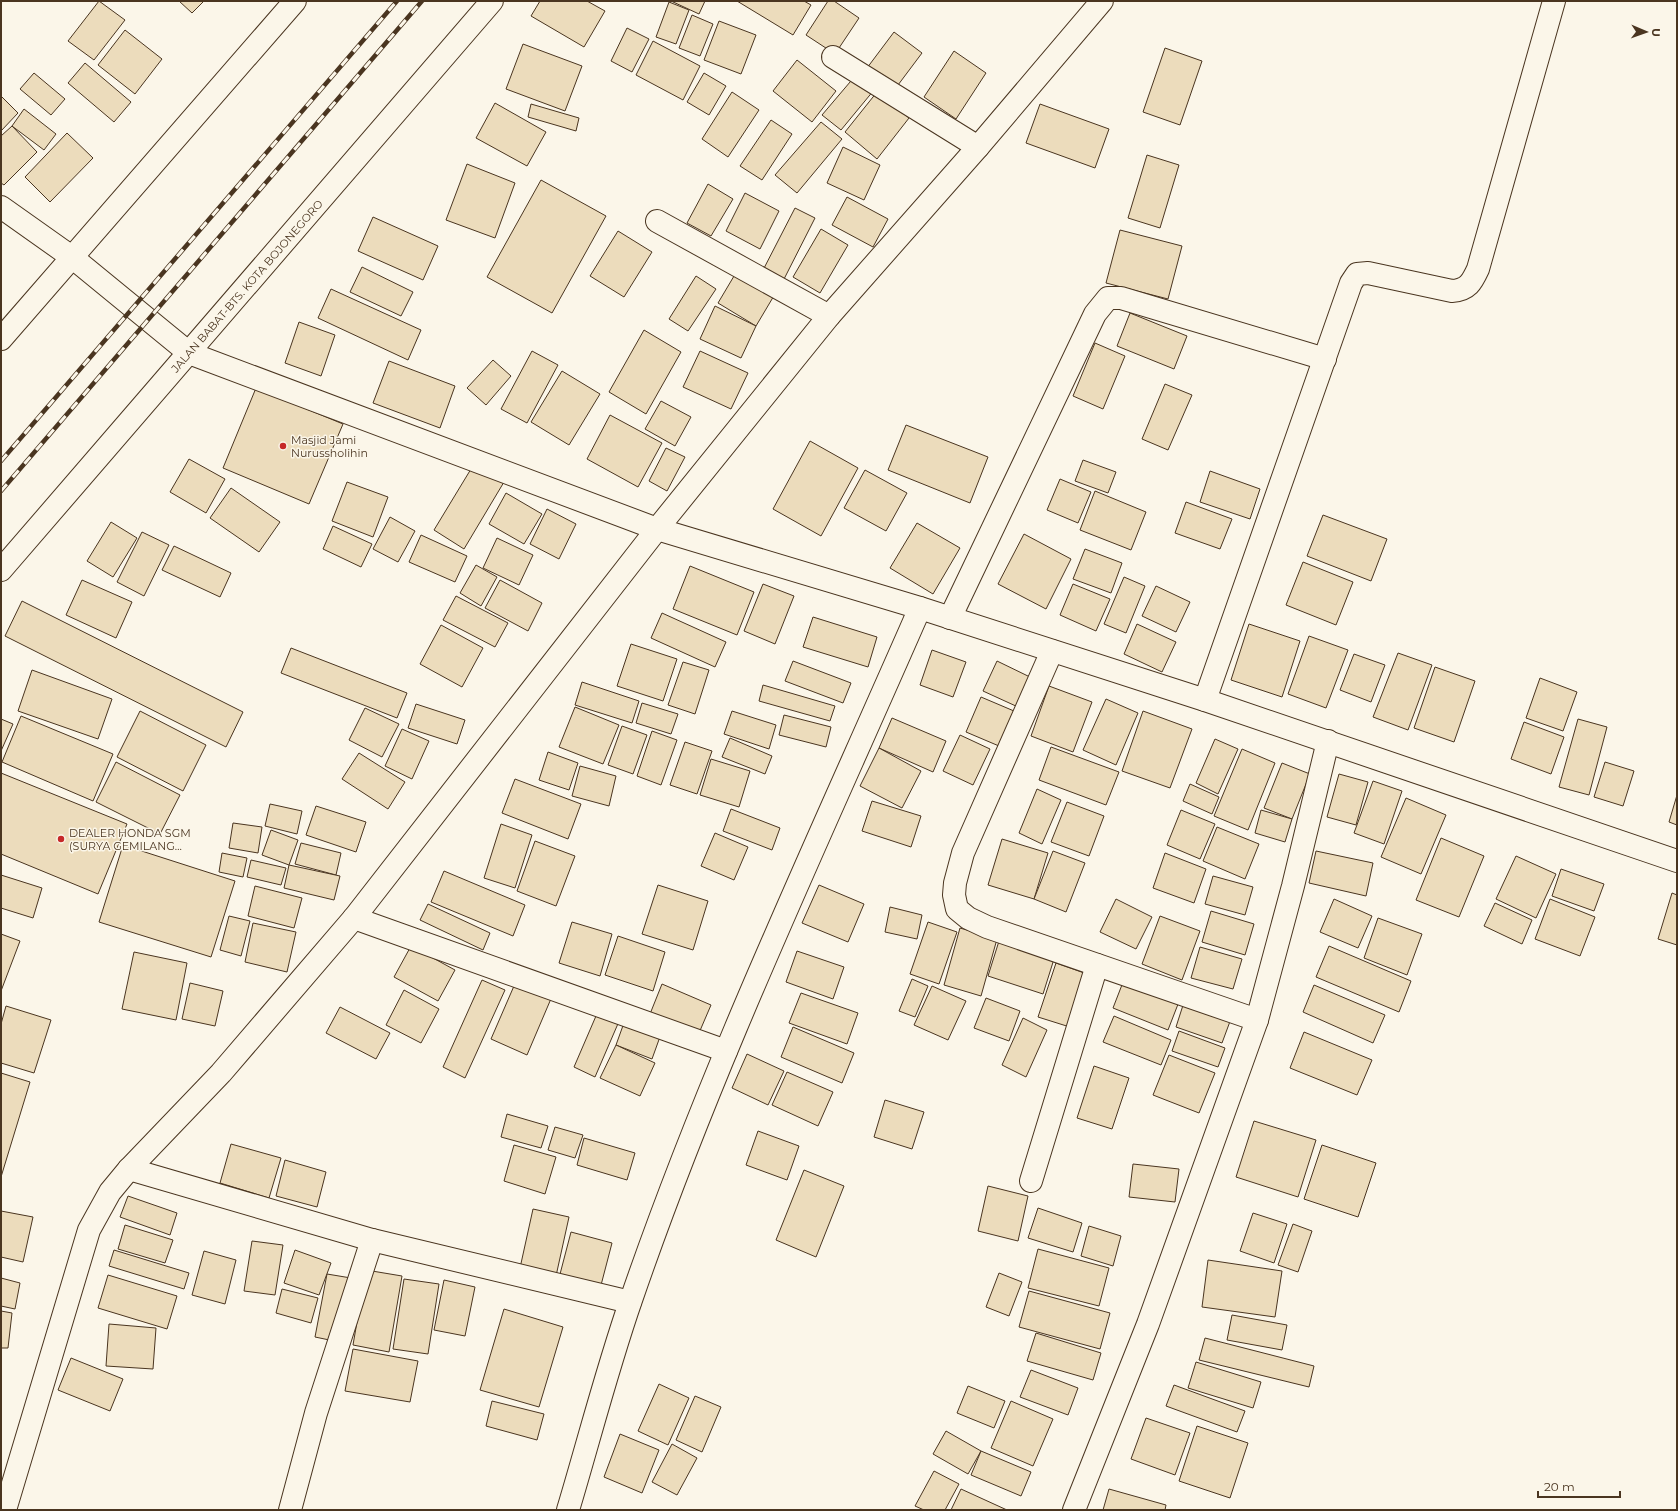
<svg xmlns="http://www.w3.org/2000/svg" width="1678" height="1511" font-family="Montserrat,sans-serif">
  <rect width="100%" height="100%" fill="#fbf6e9"/>
  <g fill="#ecdcbc" stroke="#4a3520">
    <path d="M99 1 125 20 94 60 68 41Z"/>
    <path d="M179 1H204L192 13Z"/>
    <path d="M540 1H587L605 11 584 47 531 16Z"/>
    <path d="M671 1H705L699 14Z"/>
    <path d="M737 1H804L811 5 793 35Z"/>
    <path d="M828 1H834L859 18 835 54 806 35Z"/>
    <path d="M669 2 689 10 676 44 656 37Z"/>
    <path d="M692 15 713 24 700 56 679 48Z"/>
    <path d="M719 21 756 35 741 74 704 60Z"/>
    <path d="M627 28 649 39 632 72 611 61Z"/>
    <path d="M125 30 162 59 135 94 98 65Z"/>
    <path d="M894 32 922 53 892 93 864 72Z"/>
    <path d="M653 41 700 66 683 100 636 75Z"/>
    <path d="M523 44 582 66 565 111 506 89Z"/>
    <path d="M1165 48 1202 61 1180 125 1143 112Z"/>
    <path d="M954 51 986 73 956 119 924 97Z"/>
    <path d="M797 60 836 91 812 122 773 91Z"/>
    <path d="M85 63 131 102 114 122 68 83Z"/>
    <path d="M34 73 65 99 51 115 20 89Z"/>
    <path d="M704 73 726 86 709 115 687 102Z"/>
    <path d="M856 75 874 90 841 130 822 115Z"/>
    <path d="M732 92 759 110 728 157 702 139Z"/>
    <path d="M877 92 909 118 877 159 845 132Z"/>
    <path d="M1 96 18 113 1 131Z"/>
    <path d="M495 103 546 132 527 166 476 138Z"/>
    <path d="M531 104 579 118 576 131 528 117Z"/>
    <path d="M1040 104 1109 129 1095 168 1026 143Z"/>
    <path d="M24 109 56 134 44 150 12 126Z"/>
    <path d="M771 120 792 134 762 180 740 166Z"/>
    <path d="M821 122 842 139 797 193 775 175Z"/>
    <path d="M12 126 37 152 4 185 1 183V136Z"/>
    <path d="M67 133 93 158 50 202 25 177Z"/>
    <path d="M843 147 880 165 864 200 827 183Z"/>
    <path d="M1147 155 1179 165 1160 228 1128 218Z"/>
    <path d="M467 164 515 183 495 238 446 220Z"/>
    <path d="M541 180 606 216 552 313 487 277Z"/>
    <path d="M708 184 733 199 711 236 687 223Z"/>
    <path d="M745 193 779 211 760 249 726 231Z"/>
    <path d="M847 197 888 219 873 247 832 225Z"/>
    <path d="M795 208 815 218 781 285 761 274Z"/>
    <path d="M373 217 438 246 423 280 358 251Z"/>
    <path d="M821 229 848 245 820 293 793 277Z"/>
    <path d="M1120 230 1182 246 1168 299 1106 283Z"/>
    <path d="M618 231 652 252 624 297 590 276Z"/>
    <path d="M362 267 413 292 401 316 350 292Z"/>
    <path d="M737 271 775 294 756 326 718 303Z"/>
    <path d="M696 276 716 289 688 331 669 319Z"/>
    <path d="M331 289 421 330 408 360 318 318Z"/>
    <path d="M715 306 756 326 741 358 700 339Z"/>
    <path d="M1130 313 1187 336 1174 369 1117 346Z"/>
    <path d="M299 322 335 335 321 376 285 363Z"/>
    <path d="M644 330 681 352 646 414 609 392Z"/>
    <path d="M1095 343 1125 356 1103 409 1073 396Z"/>
    <path d="M532 351 558 365 527 423 501 409Z"/>
    <path d="M700 351 748 373 731 409 683 387Z"/>
    <path d="M493 360 511 376 486 405 467 388Z"/>
    <path d="M389 361 455 386 440 428 373 403Z"/>
    <path d="M562 371 600 394 569 445 531 422Z"/>
    <path d="M1165 384 1192 395 1168 450 1142 439Z"/>
    <path d="M256 388 343 424 309 504 223 468Z"/>
    <path d="M661 401 691 417 675 446 645 429Z"/>
    <path d="M610 415 662 443 638 487 587 459Z"/>
    <path d="M906 425 988 457 970 503 888 470Z"/>
    <path d="M810 441 858 468 821 536 773 509Z"/>
    <path d="M666 448 685 457 667 491 649 481Z"/>
    <path d="M189 459 225 479 206 513 170 492Z"/>
    <path d="M1083 460 1116 472 1108 493 1075 481Z"/>
    <path d="M474 464 504 482 464 549 434 530Z"/>
    <path d="M865 470 907 493 886 531 844 508Z"/>
    <path d="M1210 471 1260 489 1250 519 1200 502Z"/>
    <path d="M1060 479 1091 492 1078 523 1047 510Z"/>
    <path d="M347 482 388 497 373 537 332 521Z"/>
    <path d="M231 488 280 522 259 552 210 518Z"/>
    <path d="M1095 491 1146 512 1131 550 1080 530Z"/>
    <path d="M506 493 542 514 524 544 489 524Z"/>
    <path d="M1186 502 1232 519 1220 549 1175 533Z"/>
    <path d="M547 509 576 524 559 559 530 544Z"/>
    <path d="M1323 515 1387 539 1371 581 1307 556Z"/>
    <path d="M390 517 415 531 398 562 373 549Z"/>
    <path d="M111 522 137 538 113 577 87 561Z"/>
    <path d="M917 523 960 548 933 594 890 568Z"/>
    <path d="M333 526 372 544 361 567 323 549Z"/>
    <path d="M142 532 169 545 144 596 117 582Z"/>
    <path d="M1024 534 1071 559 1046 609 998 584Z"/>
    <path d="M421 535 467 556 455 582 409 562Z"/>
    <path d="M497 538 533 555 519 585 483 568Z"/>
    <path d="M174 546 231 573 220 597 162 570Z"/>
    <path d="M1085 549 1122 563 1111 593 1073 579Z"/>
    <path d="M1303 562 1353 582 1336 625 1286 605Z"/>
    <path d="M476 565 497 577 481 606 460 593Z"/>
    <path d="M690 566 754 592 737 635 673 609Z"/>
    <path d="M1124 577 1145 586 1126 633 1104 624Z"/>
    <path d="M82 580 132 602 116 638 66 615Z"/>
    <path d="M500 580 542 603 528 631 485 608Z"/>
    <path d="M763 584 794 596 775 644 744 631Z"/>
    <path d="M1073 584 1110 599 1096 631 1060 615Z"/>
    <path d="M1156 586 1190 602 1176 632 1142 616Z"/>
    <path d="M456 596 508 623 495 647 443 620Z"/>
    <path d="M22 601 243 712 226 747 5 636Z"/>
    <path d="M662 613 726 642 715 667 651 638Z"/>
    <path d="M813 617 877 637 868 667 803 647Z"/>
    <path d="M1137 624 1176 642 1162 672 1124 654Z"/>
    <path d="M1249 624 1300 641 1282 697 1231 680Z"/>
    <path d="M441 625 483 648 462 687 420 664Z"/>
    <path d="M1309 636 1348 650 1326 708 1288 694Z"/>
    <path d="M631 644 677 659 663 701 617 686Z"/>
    <path d="M291 648 407 693 397 718 281 673Z"/>
    <path d="M932 650 966 662 953 697 920 685Z"/>
    <path d="M1398 653 1432 665 1408 730 1373 717Z"/>
    <path d="M1354 654 1385 665 1371 702 1340 690Z"/>
    <path d="M793 661 851 683 843 703 785 681Z"/>
    <path d="M997 661 1032 678 1018 707 983 691Z"/>
    <path d="M683 662 709 670 695 714 668 705Z"/>
    <path d="M1435 667 1475 681 1454 742 1414 728Z"/>
    <path d="M32 670 112 699 98 739 18 711Z"/>
    <path d="M1540 678 1577 692 1563 731 1526 718Z"/>
    <path d="M582 682 639 701 632 723 575 705Z"/>
    <path d="M763 685 835 706 830 721 759 701Z"/>
    <path d="M1049 686 1092 702 1073 752 1031 736Z"/>
    <path d="M981 697 1014 711 999 746 966 732Z"/>
    <path d="M1106 699 1138 713 1116 765 1083 750Z"/>
    <path d="M642 703 678 714 671 734 636 723Z"/>
    <path d="M416 704 465 720 457 744 408 728Z"/>
    <path d="M575 707 619 725 603 764 559 747Z"/>
    <path d="M365 708 399 724 382 757 349 740Z"/>
    <path d="M140 711 206 745 183 791 117 757Z"/>
    <path d="M732 711 776 725 769 749 724 734Z"/>
    <path d="M1143 711 1192 729 1170 788 1122 771Z"/>
    <path d="M784 715 831 727 826 747 779 735Z"/>
    <path d="M21 716 113 754 93 801 2 762Z"/>
    <path d="M892 718 946 741 933 772 879 748Z"/>
    <path d="M1 719 13 724 1 751Z"/>
    <path d="M1578 719 1607 727 1589 795 1559 787Z"/>
    <path d="M1524 722 1564 737 1551 774 1511 759Z"/>
    <path d="M622 726 647 735 633 774 608 765Z"/>
    <path d="M402 729 429 741 412 779 385 766Z"/>
    <path d="M652 731 677 740 661 785 637 776Z"/>
    <path d="M960 735 990 749 973 785 943 771Z"/>
    <path d="M730 738 772 756 765 774 722 757Z"/>
    <path d="M1215 739 1238 749 1218 794 1196 783Z"/>
    <path d="M685 742 712 751 697 794 670 785Z"/>
    <path d="M1051 747 1119 772 1106 805 1039 780Z"/>
    <path d="M879 748 921 771 902 808 860 786Z"/>
    <path d="M1242 749 1275 763 1248 830 1214 816Z"/>
    <path d="M548 752 578 763 569 790 539 780Z"/>
    <path d="M359 753 405 782 388 809 342 779Z"/>
    <path d="M711 759 750 771 739 807 700 795Z"/>
    <path d="M116 762 180 795 160 834 96 802Z"/>
    <path d="M1605 762 1634 771 1623 806 1594 797Z"/>
    <path d="M1282 763 1310 774 1292 819 1264 808Z"/>
    <path d="M580 766 616 776 609 806 572 796Z"/>
    <path d="M1 773 127 824 98 894 1 854Z"/>
    <path d="M1339 774 1368 782 1356 825 1327 817Z"/>
    <path d="M515 779 581 804 568 839 502 813Z"/>
    <path d="M1373 781 1402 791 1384 844 1354 833Z"/>
    <path d="M1190 784 1219 797 1212 814 1183 801Z"/>
    <path d="M1037 789 1061 800 1042 844 1019 833Z"/>
    <path d="M1677 795V825L1669 822Z"/>
    <path d="M1406 798 1446 815 1421 874 1381 857Z"/>
    <path d="M872 801 921 816 911 847 862 831Z"/>
    <path d="M1067 802 1104 816 1089 856 1051 842Z"/>
    <path d="M270 804 302 811 297 834 265 826Z"/>
    <path d="M316 806 366 822 356 852 306 835Z"/>
    <path d="M731 809 780 828 772 850 723 831Z"/>
    <path d="M1181 810 1215 824 1200 859 1167 845Z"/>
    <path d="M1261 810 1292 819 1285 842 1255 833Z"/>
    <path d="M233 823 262 827 258 853 229 848Z"/>
    <path d="M501 824 532 835 515 888 484 878Z"/>
    <path d="M1217 827 1259 844 1245 879 1203 861Z"/>
    <path d="M271 830 298 840 289 865 262 855Z"/>
    <path d="M715 833 748 847 734 880 701 866Z"/>
    <path d="M1441 838 1484 856 1459 917 1416 900Z"/>
    <path d="M1002 839 1048 853 1034 899 988 885Z"/>
    <path d="M535 841 575 856 556 906 517 891Z"/>
    <path d="M301 843 341 853 336 875 295 864Z"/>
    <path d="M123 845 235 881 211 957 99 922Z"/>
    <path d="M1053 851 1085 863 1066 912 1034 899Z"/>
    <path d="M1316 851 1373 863 1366 896 1309 883Z"/>
    <path d="M222 853 247 858 243 877 219 872Z"/>
    <path d="M1165 853 1206 869 1194 903 1153 888Z"/>
    <path d="M1516 856 1556 874 1536 918 1496 899Z"/>
    <path d="M251 860 286 868 281 885 247 877Z"/>
    <path d="M289 865 340 876 334 900 284 888Z"/>
    <path d="M1561 869 1604 884 1594 911 1552 896Z"/>
    <path d="M444 871 525 905 513 936 431 902Z"/>
    <path d="M1 875 42 888 33 918 1 908Z"/>
    <path d="M1213 876 1253 887 1245 915 1205 904Z"/>
    <path d="M658 885 708 901 693 950 642 934Z"/>
    <path d="M819 885 864 904 848 942 802 923Z"/>
    <path d="M255 886 302 898 294 928 248 916Z"/>
    <path d="M1672 893 1677 895V945L1658 939Z"/>
    <path d="M1116 899 1152 917 1136 949 1100 932Z"/>
    <path d="M1334 899 1372 916 1358 948 1320 932Z"/>
    <path d="M1550 899 1595 917 1580 956 1535 939Z"/>
    <path d="M1495 903 1532 920 1522 944 1484 926Z"/>
    <path d="M428 904 490 933 483 950 420 920Z"/>
    <path d="M890 907 922 915 917 939 885 932Z"/>
    <path d="M1211 911 1254 924 1245 955 1202 942Z"/>
    <path d="M229 916 250 921 241 956 220 950Z"/>
    <path d="M1160 916 1200 931 1182 980 1142 964Z"/>
    <path d="M1378 918 1422 934 1407 975 1364 958Z"/>
    <path d="M572 922 612 934 600 976 559 963Z"/>
    <path d="M928 922 957 932 939 984 910 974Z"/>
    <path d="M253 923 296 932 287 972 245 962Z"/>
    <path d="M960 928 997 939 981 996 944 985Z"/>
    <path d="M1 934 20 941 1 991Z"/>
    <path d="M618 936 665 952 653 991 605 975Z"/>
    <path d="M999 941 1054 959 1043 994 988 976Z"/>
    <path d="M411 946 455 970 438 1001 394 977Z"/>
    <path d="M1329 946 1411 981 1399 1012 1316 977Z"/>
    <path d="M1200 947 1242 959 1233 989 1191 978Z"/>
    <path d="M797 951 844 967 833 999 786 982Z"/>
    <path d="M134 952 187 963 176 1020 122 1009Z"/>
    <path d="M1056 963 1090 975 1073 1028 1038 1017Z"/>
    <path d="M1125 977 1180 999 1168 1030 1113 1008Z"/>
    <path d="M517 979 553 994 527 1055 491 1039Z"/>
    <path d="M912 979 928 986 915 1017 899 1011Z"/>
    <path d="M482 980 505 990 465 1078 443 1067Z"/>
    <path d="M190 983 223 991 215 1026 182 1019Z"/>
    <path d="M662 984 711 1005 696 1040 648 1019Z"/>
    <path d="M1314 985 1385 1015 1373 1043 1303 1012Z"/>
    <path d="M932 986 966 1001 948 1040 914 1025Z"/>
    <path d="M404 990 439 1009 421 1043 386 1025Z"/>
    <path d="M801 993 858 1013 847 1044 789 1023Z"/>
    <path d="M986 998 1020 1011 1009 1041 974 1028Z"/>
    <path d="M1185 999 1232 1016 1222 1043 1176 1027Z"/>
    <path d="M6 1006 51 1020 34 1073 1 1063V1024Z"/>
    <path d="M340 1007 390 1033 376 1059 326 1033Z"/>
    <path d="M599 1009 620 1019 595 1077 574 1067Z"/>
    <path d="M1114 1016 1171 1040 1161 1065 1103 1042Z"/>
    <path d="M1023 1018 1047 1030 1026 1077 1002 1065Z"/>
    <path d="M625 1020 661 1034 652 1059 616 1045Z"/>
    <path d="M793 1027 854 1053 842 1083 781 1057Z"/>
    <path d="M1179 1031 1225 1048 1218 1067 1172 1051Z"/>
    <path d="M1304 1032 1372 1060 1357 1095 1290 1068Z"/>
    <path d="M616 1045 655 1063 640 1096 600 1078Z"/>
    <path d="M747 1054 784 1071 768 1105 732 1088Z"/>
    <path d="M1169 1055 1215 1073 1199 1113 1153 1095Z"/>
    <path d="M1094 1066 1129 1078 1112 1129 1077 1118Z"/>
    <path d="M787 1072 833 1092 818 1126 772 1105Z"/>
    <path d="M1 1073 30 1082 1 1177Z"/>
    <path d="M885 1100 924 1112 912 1149 874 1137Z"/>
    <path d="M507 1114 548 1126 541 1148 501 1137Z"/>
    <path d="M1254 1121 1316 1140 1298 1197 1236 1177Z"/>
    <path d="M555 1127 583 1135 575 1158 548 1150Z"/>
    <path d="M758 1131 799 1146 787 1180 746 1165Z"/>
    <path d="M584 1138 635 1153 627 1180 577 1165Z"/>
    <path d="M231 1144 281 1158 269 1198 220 1183Z"/>
    <path d="M514 1145 556 1157 545 1194 504 1181Z"/>
    <path d="M1322 1145 1376 1163 1358 1217 1304 1199Z"/>
    <path d="M285 1160 326 1172 317 1207 276 1196Z"/>
    <path d="M1133 1164 1179 1169 1175 1202 1129 1197Z"/>
    <path d="M804 1170 844 1186 816 1257 776 1240Z"/>
    <path d="M988 1186 1028 1196 1018 1241 978 1231Z"/>
    <path d="M128 1196 177 1213 170 1235 120 1217Z"/>
    <path d="M1038 1208 1082 1223 1073 1252 1028 1238Z"/>
    <path d="M533 1209 569 1217 556 1276 520 1268Z"/>
    <path d="M1 1211 33 1217 23 1262 1 1257Z"/>
    <path d="M1253 1213 1287 1224 1274 1263 1240 1251Z"/>
    <path d="M1293 1224 1312 1231 1298 1272 1278 1265Z"/>
    <path d="M125 1225 173 1240 165 1263 118 1249Z"/>
    <path d="M1089 1226 1121 1236 1113 1266 1081 1256Z"/>
    <path d="M571 1232 612 1243 600 1289 559 1278Z"/>
    <path d="M252 1241 283 1245 275 1295 244 1291Z"/>
    <path d="M1038 1249 1109 1268 1099 1306 1028 1288Z"/>
    <path d="M114 1250 189 1273 184 1289 109 1266Z"/>
    <path d="M295 1250 331 1263 319 1295 284 1283Z"/>
    <path d="M204 1251 236 1260 225 1304 192 1295Z"/>
    <path d="M1208 1260 1282 1271 1275 1317 1202 1307Z"/>
    <path d="M366 1270 402 1276 389 1352 353 1345Z"/>
    <path d="M999 1273 1022 1282 1009 1316 986 1307Z"/>
    <path d="M327 1274 351 1278 339 1342 315 1337Z"/>
    <path d="M108 1275 177 1296 167 1329 98 1308Z"/>
    <path d="M1 1278 20 1283 15 1309 1 1306Z"/>
    <path d="M404 1279 439 1284 428 1354 393 1349Z"/>
    <path d="M444 1280 475 1287 465 1336 434 1330Z"/>
    <path d="M282 1289 318 1298 311 1323 276 1313Z"/>
    <path d="M1029 1291 1110 1313 1100 1349 1019 1327Z"/>
    <path d="M504 1309 563 1327 539 1407 480 1390Z"/>
    <path d="M1 1311 12 1313 8 1348H1Z"/>
    <path d="M1232 1315 1287 1325 1282 1350 1227 1340Z"/>
    <path d="M109 1324 156 1328 153 1369 106 1366Z"/>
    <path d="M1036 1333 1101 1353 1093 1380 1027 1361Z"/>
    <path d="M1205 1338 1314 1366 1309 1387 1199 1360Z"/>
    <path d="M353 1349 418 1361 410 1402 345 1391Z"/>
    <path d="M71 1358 123 1379 110 1411 58 1390Z"/>
    <path d="M1196 1362 1261 1382 1253 1408 1188 1388Z"/>
    <path d="M1031 1370 1078 1388 1068 1415 1020 1397Z"/>
    <path d="M659 1384 689 1398 668 1445 638 1431Z"/>
    <path d="M1174 1385 1245 1411 1237 1432 1166 1406Z"/>
    <path d="M968 1386 1005 1401 994 1428 957 1413Z"/>
    <path d="M695 1396 721 1407 702 1452 676 1440Z"/>
    <path d="M492 1401 544 1414 537 1440 486 1426Z"/>
    <path d="M1011 1401 1053 1419 1033 1466 991 1448Z"/>
    <path d="M1146 1418 1190 1433 1175 1475 1131 1459Z"/>
    <path d="M1197 1426 1248 1443 1230 1498 1179 1481Z"/>
    <path d="M946 1431 981 1451 968 1474 933 1454Z"/>
    <path d="M620 1434 659 1450 642 1493 604 1477Z"/>
    <path d="M672 1444 697 1458 677 1495 652 1482Z"/>
    <path d="M981 1451 1031 1472 1021 1496 971 1475Z"/>
    <path d="M934 1471 959 1484 945 1510H924L915 1506Z"/>
    <path d="M961 1489 1007 1510H951Z"/>
    <path d="M1109 1489 1166 1505 1165 1510H1103Z"/>
  </g>
  <g fill="none" stroke-linecap="round" stroke-linejoin="round">
    <g stroke="#4a3520" stroke-width="24">
      <g id="street">
        <path d="M833 57 978 147"/>
        <path d="M1 207 73 258 189 353 657 529 920 608 1205 700 1677 861"/>
        <path d="M657 221 829 316"/>
        <path d="M1 339 295 1"/>
        <path d="M950 618 1095 314 1108 298H1121L1325 359"/>
        <path d="M1052 651 963 853 955 883 954 895 957 909 968 918 987 927 1257 1020"/>
        <path d="M1205 700 1351 283 1357 274 1368 273 1452 291C1468 290 1472 282 1478 269L1554 1"/>
        <path d="M354 918 726 1051"/>
        <path d="M129 1169 372 1240 630 1302"/>
        <path d="M1031 1181 1097 965"/>
        <path d="M5 1510 89 1230 110 1192 129 1169 221 1073 354 918 657 529 829 316 978 147 1102 1"/>
        <path d="M290 1510 316 1413 372 1240"/>
        <path d="M568 1510C589 1440 607 1369 631 1300 712 1064 820 837 920 608"/>
        <path d="M1074 1510 1148 1324 1257 1020 1293 886 1328 741"/>
      </g>
    </g>
    <g stroke="#4a3520" stroke-width="24">
      <path id="highway" d="M1 570 492 1"/>
    </g>
    <use href="#street" stroke="#fbf6e9" stroke-width="22"/>
    <use href="#highway" stroke="#fbf6e9" stroke-width="22"/>
    <g stroke="#4a3520" stroke-width="4.5">
      <g id="rail">
        <path d="M1 461 397 1"/>
        <path d="M1 491 422 1"/>
      </g>
    </g>
    <use href="#rail" stroke="#fbf6e9" stroke-width="3" stroke-dasharray="9" stroke-linecap="butt"/>
  </g>
  <g fill="#c62828" stroke="#fbf6e9" stroke-width="1.5">
    <circle cx="283" cy="446" r="4"/>
    <circle cx="61" cy="839" r="4"/>
  </g>
  <g text-anchor="middle" dominant-baseline="central" stroke-width="3" stroke-linejoin="round" paint-order="stroke">
    <g font-size="11" fill="#4a3520" stroke="#fbf6e9">
      <text transform="translate(247 286) rotate(-49)">JALAN BABAT-BTS. KOTA BOJONEGORO</text>
    </g>
    <g font-size="11" fill="#4a3520" stroke="#fbf6e9" text-anchor="start">
      <text x="291" y="440">Masjid Jami<tspan x="291" dy="13">Nurussholihin</tspan></text>
      <text x="69" y="833">DEALER HONDA SGM<tspan x="69" dy="13">(SURYA GEMILANG…</tspan></text>
    </g>
  </g>
  <rect width="1678" height="1511" fill="none" stroke="#4a3520" stroke-width="4"/>
  <g transform="translate(1646 32) rotate(92)" stroke="#fbf6e9" stroke-width="3" paint-order="stroke">
  <path d="M0-3L7 15L0 10L-7 15Z" fill="#4a3520"/>
  <text y="-6" font-size="11" font-weight="bold" text-anchor="middle" fill="#4a3520">U</text>
  </g>
  <path d="M1538 1491v6h82v-6" fill="none" stroke="#4a3520" stroke-width="2"/>
  <text x="1544" y="1491" font-size="12" fill="#4a3520" stroke="#fbf6e9" stroke-width="3" paint-order="stroke">20 m</text>
</svg>
